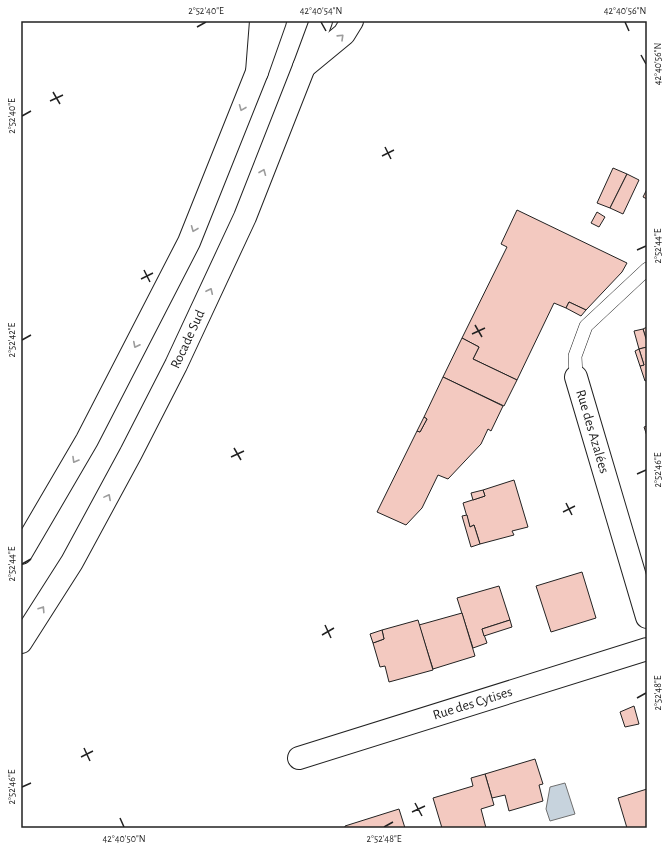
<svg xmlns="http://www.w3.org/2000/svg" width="668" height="849" font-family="'Alegreya Sans',sans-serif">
  <rect width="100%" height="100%" fill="#fff"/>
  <path fill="#c7d3dd" stroke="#6f6f6f" d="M565 783 575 814 550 821 546 809 550 787Z"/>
  <g fill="#f3c9c0" stroke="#222">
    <path d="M613 168 627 174 610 208 597 203Z"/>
    <path d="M627 174 639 180 623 214 610 208Z"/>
    <path d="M647 189V199L643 197Z"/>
    <path d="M517 210 627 263 622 272 586 310 569 302 566 308 554 303 517 380 473 359 479 347 462 338 507 247 501 244Z"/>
    <path d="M597 212 605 217 599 227 591 223Z"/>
    <path d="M569 302 586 310 581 316 566 308Z"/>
    <path d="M647 327V342L643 329Z"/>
    <path d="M643 329 647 342V347L639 349 634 331Z"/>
    <path d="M462 338 479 347 473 359 517 380 504 406 443 377Z"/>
    <path d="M647 347V380L645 381 640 366 644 365 639 349Z"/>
    <path d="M639 349 644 365 640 366 635 351Z"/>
    <path d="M443 377 503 406 491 431 488 429 481 444 448 479 438 475 422 508 406 525 377 512 417 431 420 432 427 419 424 417Z"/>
    <path d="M424 417 427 419 420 432 417 431Z"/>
    <path d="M647 426V436L644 427Z"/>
    <path d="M514 480 528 527 512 531 514 535 480 544 474 525 470 527 463 503 485 496 483 490Z"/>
    <path d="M483 490 485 496 473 500 471 493Z"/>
    <path d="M467 515 470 527 474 525 480 544 471 547 462 516Z"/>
    <path d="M582 572 596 618 551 632 536 586Z"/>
    <path d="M499 586 510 620 482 629 487 643 473 648 457 598Z"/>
    <path d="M462 613 475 656 433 669 419 625Z"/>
    <path d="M418 620 433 670 389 682 385 666 380 667 373 643 384 639 382 630Z"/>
    <path d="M510 620 512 627 484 636 482 629Z"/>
    <path d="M382 630 384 639 373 643 370 634Z"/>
    <path d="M634 706 639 724 625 727 620 712Z"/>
    <path d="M535 759 543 784 539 785 543 801 509 811 505 795 492 798 485 774Z"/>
    <path d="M485 774 494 805 481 809 486 828H442L433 798 473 786 471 778Z"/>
    <path d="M647 789V828H627L618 798Z"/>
    <path d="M399 809 405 828H345V826Z"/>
  </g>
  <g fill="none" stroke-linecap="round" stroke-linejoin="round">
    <g stroke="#222" stroke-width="14">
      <path id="service" d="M576 377 575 356 586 326 647 269"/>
    </g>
    <g stroke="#222" stroke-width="24">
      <g id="minor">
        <path id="s1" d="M576 377 647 617"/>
        <path id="s2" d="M299 758 647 649"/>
      </g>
    </g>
    <g stroke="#222" stroke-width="24">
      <g id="primary">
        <path d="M21 553 87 440 189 242 257 72 275 21"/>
        <path id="s3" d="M21 642 72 562 131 453 176 365 245 217 304 67 321 21"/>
      </g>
    </g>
    <g stroke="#222" stroke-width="24">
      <g id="trunk">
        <path d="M304 67 344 34 352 21"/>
        <path d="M257 72 261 21"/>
      </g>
    </g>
    <use href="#service" stroke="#fff" stroke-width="13"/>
    <use href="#minor" stroke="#fff" stroke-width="22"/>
    <use href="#primary" stroke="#fff" stroke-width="22"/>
    <use href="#trunk" stroke="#fff" stroke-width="22"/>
  </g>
  <defs><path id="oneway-chevron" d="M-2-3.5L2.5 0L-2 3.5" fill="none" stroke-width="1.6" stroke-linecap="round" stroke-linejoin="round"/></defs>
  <g stroke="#9c9c9c">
    <use href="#oneway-chevron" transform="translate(341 37) rotate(-44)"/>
    <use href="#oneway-chevron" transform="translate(242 108) rotate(112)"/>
    <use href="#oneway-chevron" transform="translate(263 172) rotate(-68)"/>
    <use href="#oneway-chevron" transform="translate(194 229) rotate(112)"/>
    <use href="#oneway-chevron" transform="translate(210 291) rotate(-65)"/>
    <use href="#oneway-chevron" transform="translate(136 345) rotate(117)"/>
    <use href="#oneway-chevron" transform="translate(75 460) rotate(120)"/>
    <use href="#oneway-chevron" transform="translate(108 497) rotate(-62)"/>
    <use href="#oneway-chevron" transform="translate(42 609) rotate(-57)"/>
  </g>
  <path fill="none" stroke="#222" stroke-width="1.5" d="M321 22 326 31M625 22 629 31M197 27 206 22M641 55 646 64M53 92 60 104M50 101 63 95M22 116 31 111M385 147 391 159M382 156 394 150M637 250 646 246M144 270 150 282M141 279 153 273M475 325 482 337M472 334 485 328M22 340 31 335M234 448 241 460M231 457 244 451M637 474 646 470M566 503 572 515M563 512 575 506M22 564 31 559M325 625 331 638M322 635 334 628M637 698 646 693M84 748 90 761M81 757 93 751M22 787 31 783M415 803 422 816M412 812 425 806M120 818 124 827M384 827 393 822"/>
  <g text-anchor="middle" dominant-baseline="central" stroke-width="3" stroke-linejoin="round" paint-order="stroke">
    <g font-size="14" fill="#222" stroke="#fff">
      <text stroke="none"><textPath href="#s3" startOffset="346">Rocade Sud</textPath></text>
      <text stroke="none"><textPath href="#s1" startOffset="57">Rue des Azalées</textPath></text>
      <text stroke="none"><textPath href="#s2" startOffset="182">Rue des Cytises</textPath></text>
    </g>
  </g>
  <rect width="668" height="849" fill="none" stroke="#ffffff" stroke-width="44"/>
  <rect x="22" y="22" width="624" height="805" fill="none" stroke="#222" stroke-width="1.5"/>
  <g font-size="10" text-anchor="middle" fill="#222">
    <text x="206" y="14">2°52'40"E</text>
    <text x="321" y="14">42°40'54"N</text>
    <text x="625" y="14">42°40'56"N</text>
    <text transform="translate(657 64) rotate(-90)" y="4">42°40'56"N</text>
    <text transform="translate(11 116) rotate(-90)" y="4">2°52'40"E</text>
    <text transform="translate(657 246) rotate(-90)" y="4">2°52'44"E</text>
    <text transform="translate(11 340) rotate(-90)" y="4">2°52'42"E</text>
    <text transform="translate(657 470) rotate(-90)" y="4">2°52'46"E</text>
    <text transform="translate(11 564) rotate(-90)" y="4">2°52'44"E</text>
    <text transform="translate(657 693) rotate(-90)" y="4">2°52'48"E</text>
    <text transform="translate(11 787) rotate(-90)" y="4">2°52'46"E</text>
    <text x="124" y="842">42°40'50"N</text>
    <text x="384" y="842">2°52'48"E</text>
  </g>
</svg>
